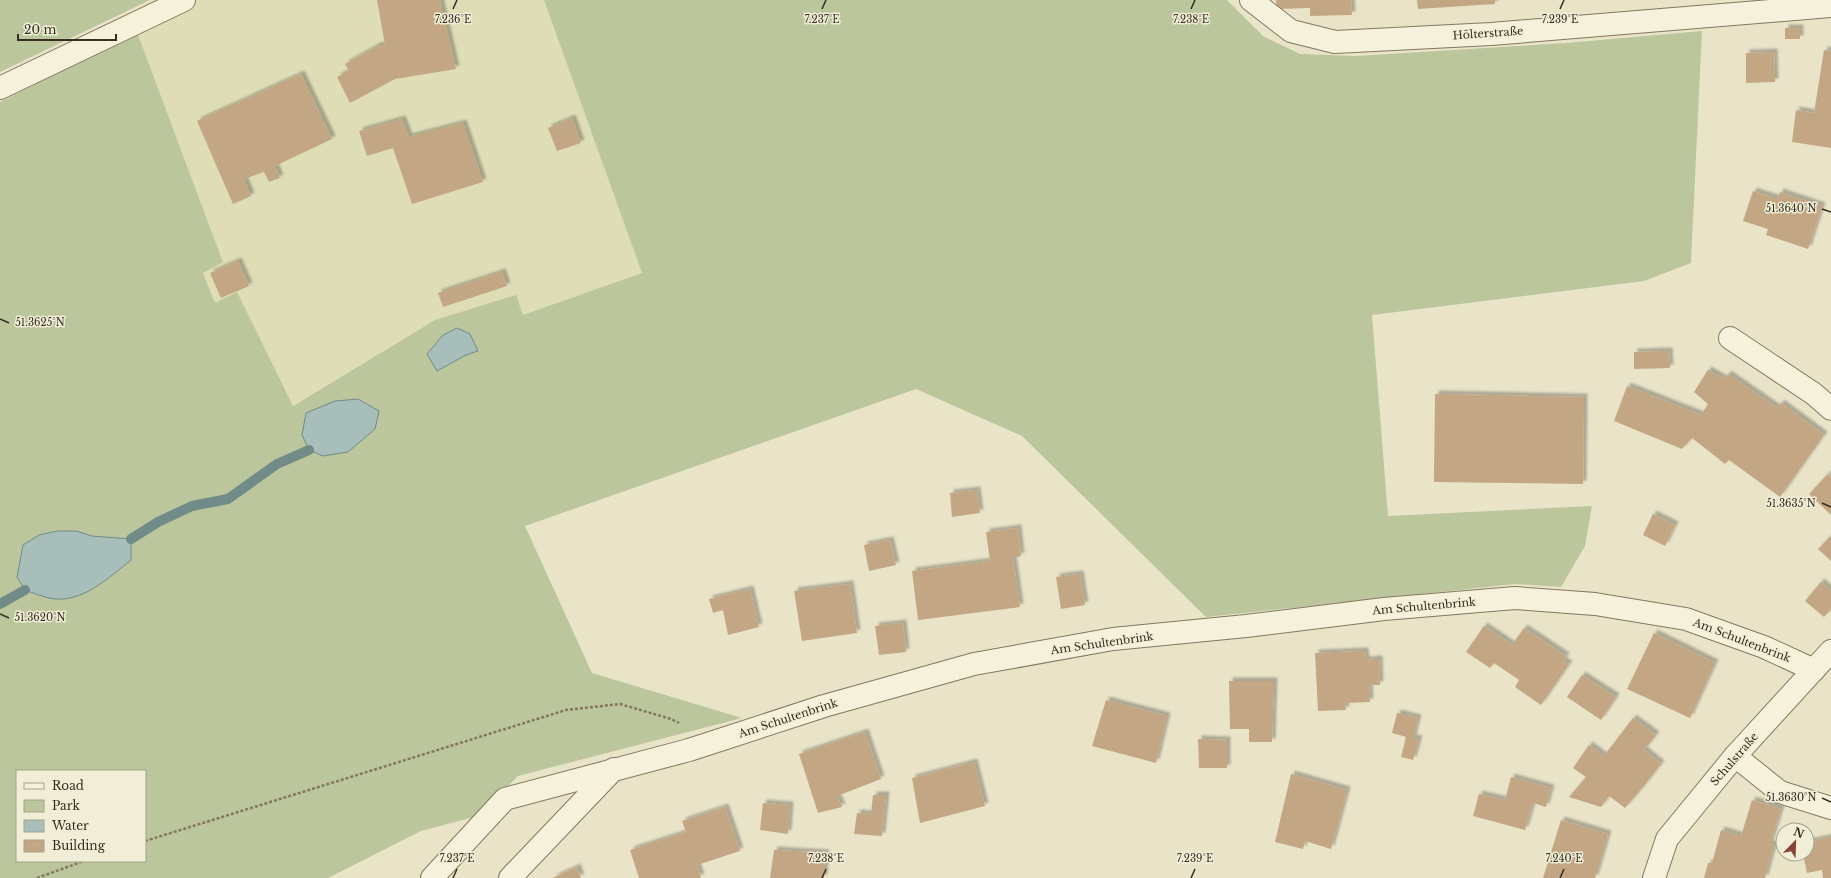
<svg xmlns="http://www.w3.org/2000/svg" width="1831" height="878" font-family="'Libre Baskerville',serif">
  <defs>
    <filter id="shadow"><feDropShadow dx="3.5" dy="-3.5" stdDeviation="1" flood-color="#0004"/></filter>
  </defs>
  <rect width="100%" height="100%" fill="#e9e4c8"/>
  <path fill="#deddb6" d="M196 0H544L642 273 523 315 516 296 435 320 292 406 237 293 215 303 203 273 223 261 137 32Z"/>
  <g fill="#bbc69d" fill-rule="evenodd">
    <path d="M0 0H150L0 72Z"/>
    <path d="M544 0H1227L1263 36 1300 54 1356 56 1566 43 1702 31 1691 263 1644 281 1372 315 1388 516 1592 506 1585 546 1561 587 1515 584 1206 617 1022 436 916 389 525 526 592 673 742 718 518 776 478 816 421 831 328 878H0V102L137 32 223 262 203 273 215 303 237 292 293 406 435 320 516 295 523 315 642 273ZM17 771H145V861H17Z"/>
  </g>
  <g fill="#a8beba" stroke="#708b88">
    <path d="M457 328 470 334 478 351 466 355 437 371 427 354 443 335Z"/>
    <path d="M358 399 379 411 375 429 348 452 323 456 309 450 302 435 306 413 335 401Z"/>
    <path d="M57 531H76L92 536 131 539V560C108 578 81 605 49 598 41 596 33 593 25 590L17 577 23 545 39 535Z"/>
  </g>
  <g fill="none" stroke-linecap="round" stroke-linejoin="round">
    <g stroke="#708b88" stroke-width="10">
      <path d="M131 539 158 522 192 506 228 499 277 464 309 450"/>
      <path d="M0 604 25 590"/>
    </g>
  </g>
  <g fill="#c3a683" filter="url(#shadow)">
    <path d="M377 0H440L456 69 395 79 350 103 337 77 349 71 345 64 377 46 385 45Z"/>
    <path d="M1276 0H1351L1352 15 1310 16V8L1277 9Z"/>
    <path d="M1417 0H1495V4L1418 9Z"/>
    <rect x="1785" y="28" width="15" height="11"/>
    <path d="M1824 50 1831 51V148L1792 142 1796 110 1814 113Z"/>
    <path d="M1774 52 1775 82 1746 83V53Z"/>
    <path d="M301 74 332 139 275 166 280 178 269 182 264 172 244 179 251 196 233 204 197 121Z"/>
    <path d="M572 118 581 143 557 151 548 128Z"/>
    <path d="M402 119 409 137 463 123 483 182 412 204 393 148 367 156 359 131Z"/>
    <path d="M1753 191 1778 199 1780 192 1822 206 1808 249 1766 235 1768 229 1743 221Z"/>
    <path d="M238 261 249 286 221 298 210 273Z"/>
    <path d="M502 272 507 286 443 307 438 293Z"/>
    <path d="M1669 351 1670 368 1634 369V352Z"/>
    <path d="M1708 370 1724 379 1728 374 1777 408 1781 403 1824 435 1780 497 1729 460 1725 464 1692 438 1682 449 1614 421 1627 386 1701 415 1708 404 1694 392Z"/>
    <path d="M1435 394 1584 397 1583 484 1434 482Z"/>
    <path d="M1828 474 1831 476V515L1809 494Z"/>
    <path d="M977 490 980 513 952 517 950 493Z"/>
    <path d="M1653 514 1675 525 1665 546 1643 535Z"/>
    <path d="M1018 528 1021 556 1013 558 1020 607 918 620 912 571 990 561 986 532Z"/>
    <path d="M1831 536V561L1818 549Z"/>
    <path d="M890 540 896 565 869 571 864 545Z"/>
    <path d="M1080 574 1085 605 1061 609 1056 577Z"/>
    <path d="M1821 582 1831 591V609L1824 617 1805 601Z"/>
    <path d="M850 584 857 633 802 641 794 591Z"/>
    <path d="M750 589 759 627 728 635 723 610 713 613 709 599Z"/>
    <path d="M903 623 906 652 879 655 875 626Z"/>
    <path d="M1484 626 1512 645 1524 628 1566 656 1563 661 1569 664 1541 705 1515 687 1519 680 1494 663 1490 668 1466 652Z"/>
    <path d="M1654 633 1715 663 1690 718 1627 689Z"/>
    <path d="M1365 651 1366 660 1379 659 1380 685H1369L1370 702 1345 703 1346 710 1318 711 1315 653Z"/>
    <path d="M1582 675 1616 697 1601 720 1567 697Z"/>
    <path d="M1229 681H1274L1272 742H1249V729H1230Z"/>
    <path d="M1106 700 1167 716 1156 763 1092 746Z"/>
    <path d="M1397 713 1418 718 1413 738 1419 739 1413 760 1401 757 1406 737 1392 733Z"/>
    <path d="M1633 718 1656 735 1644 750 1661 764 1643 787 1625 808 1609 796 1601 807 1569 797 1586 777 1573 768 1589 745 1604 756Z"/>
    <path d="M865 732 881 779 837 796 842 807 818 813 799 754Z"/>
    <path d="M1198 739 1227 740V768H1199Z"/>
    <path d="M974 762 985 806 920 823 912 778Z"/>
    <path d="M1291 774 1347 790 1331 849 1305 841 1303 849 1275 842Z"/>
    <path d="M1511 777 1551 788 1546 807 1533 803 1525 830 1473 816 1479 794 1505 800Z"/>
    <path d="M873 795H886L882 836 854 834 857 813 871 814Z"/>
    <path d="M1752 800 1781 809 1770 844 1774 845 1765 878H1704L1708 863H1712L1721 830 1741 836Z"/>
    <path d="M763 803 790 805 788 834 760 830Z"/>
    <path d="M725 807 740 851 697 865 701 878H639L630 850 686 832 682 821Z"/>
    <path d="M1561 820 1608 834 1595 878H1543Z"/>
    <path d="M1831 837V878H1823L1822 870 1807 873 1803 854H1807V842Z"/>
    <path d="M774 850 826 853 824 878H770Z"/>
    <path d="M577 867 581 878H552Z"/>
  </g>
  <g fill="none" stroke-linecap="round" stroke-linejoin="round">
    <g stroke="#83775f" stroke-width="24">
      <g id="minor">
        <path d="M1251 0 1291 31 1335 42 1491 34 1831 6"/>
        <path d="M0 88 184 0"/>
        <path d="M1730 338 1814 394 1831 409"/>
        <path d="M1735 756 1780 792 1831 808"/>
        <path d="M432 878 505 799 689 750 824 706 974 664 1113 639 1246 626 1384 609 1515 598 1595 604 1686 619 1764 647 1814 670"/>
        <path d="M510 878 614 769"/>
        <path d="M1654 878 1667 839 1735 756 1831 651"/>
      </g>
    </g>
    <g stroke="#83775f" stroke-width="2.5" stroke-dasharray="3 2" stroke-linecap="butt">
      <path d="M145 841 566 710 620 704 671 719 679 723"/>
      <path d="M37 878 84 861"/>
    </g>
    <use href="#minor" stroke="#f5f1da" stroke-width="22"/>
  </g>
  <path fill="none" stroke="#352e21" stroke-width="1.5" d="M453 9 457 0M822 9 826 0M1191 9 1195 0M1560 9 1564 0M1822 209 1831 212M0 319 9 323M1822 503 1831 507M0 614 9 618M1822 798 1831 802M453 878 457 869M822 878 826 869M1191 878 1195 869M1560 878 1564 869"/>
  <g text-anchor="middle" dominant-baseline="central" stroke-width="3" stroke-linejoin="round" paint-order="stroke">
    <g font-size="11" fill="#352e21" stroke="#f1eed7">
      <text transform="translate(1488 33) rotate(-4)">Hölterstraße</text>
      <text transform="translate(1424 606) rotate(-5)">Am Schultenbrink</text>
      <text transform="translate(1742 640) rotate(21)">Am Schultenbrink</text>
      <text transform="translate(1102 643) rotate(-8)">Am Schultenbrink</text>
      <text transform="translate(788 718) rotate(-18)">Am Schultenbrink</text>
      <text transform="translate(1734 759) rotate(-49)">Schulstraße</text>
    </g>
  </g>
  <g font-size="10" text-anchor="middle" fill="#352e21" stroke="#f1eed7" stroke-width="3" stroke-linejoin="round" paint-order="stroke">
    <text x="453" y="23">7.236°E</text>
    <text x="822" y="23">7.237°E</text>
    <text x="1191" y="23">7.238°E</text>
    <text x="1560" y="23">7.239°E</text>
    <text x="1791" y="212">51.3640°N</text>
    <text x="40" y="326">51.3625°N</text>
    <text x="1791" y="507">51.3635°N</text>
    <text x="40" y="621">51.3620°N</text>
    <text x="1791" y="801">51.3630°N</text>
    <text x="457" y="862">7.237°E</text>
    <text x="826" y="862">7.238°E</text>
    <text x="1195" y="862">7.239°E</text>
    <text x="1564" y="862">7.240°E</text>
  </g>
  <rect x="16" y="770" width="130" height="92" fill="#f1eed7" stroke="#a6a18e"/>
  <rect x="24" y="783" width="20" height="6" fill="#f5f1da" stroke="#a6a18e"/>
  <text x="52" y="790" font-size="12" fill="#352e21">Road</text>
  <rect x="24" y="800" width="20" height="12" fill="#bbc69d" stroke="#a6a18e"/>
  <text x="52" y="810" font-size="12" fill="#352e21">Park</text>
  <rect x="24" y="820" width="20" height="12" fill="#a8beba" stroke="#a6a18e"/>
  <text x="52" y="830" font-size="12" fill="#352e21">Water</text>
  <rect x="24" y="840" width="20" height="12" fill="#c3a683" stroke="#a6a18e"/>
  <text x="52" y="850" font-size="12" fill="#352e21">Building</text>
  <g transform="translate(1795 842) rotate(23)"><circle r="19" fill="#f1eed7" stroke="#a6a18e"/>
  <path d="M0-3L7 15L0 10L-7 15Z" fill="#8b4236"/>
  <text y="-6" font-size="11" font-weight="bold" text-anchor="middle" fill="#352e21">N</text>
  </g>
  <path d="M18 34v6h98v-6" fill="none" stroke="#352e21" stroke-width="2"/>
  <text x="24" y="34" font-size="12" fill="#352e21" stroke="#f1eed7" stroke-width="3" paint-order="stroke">20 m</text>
</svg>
